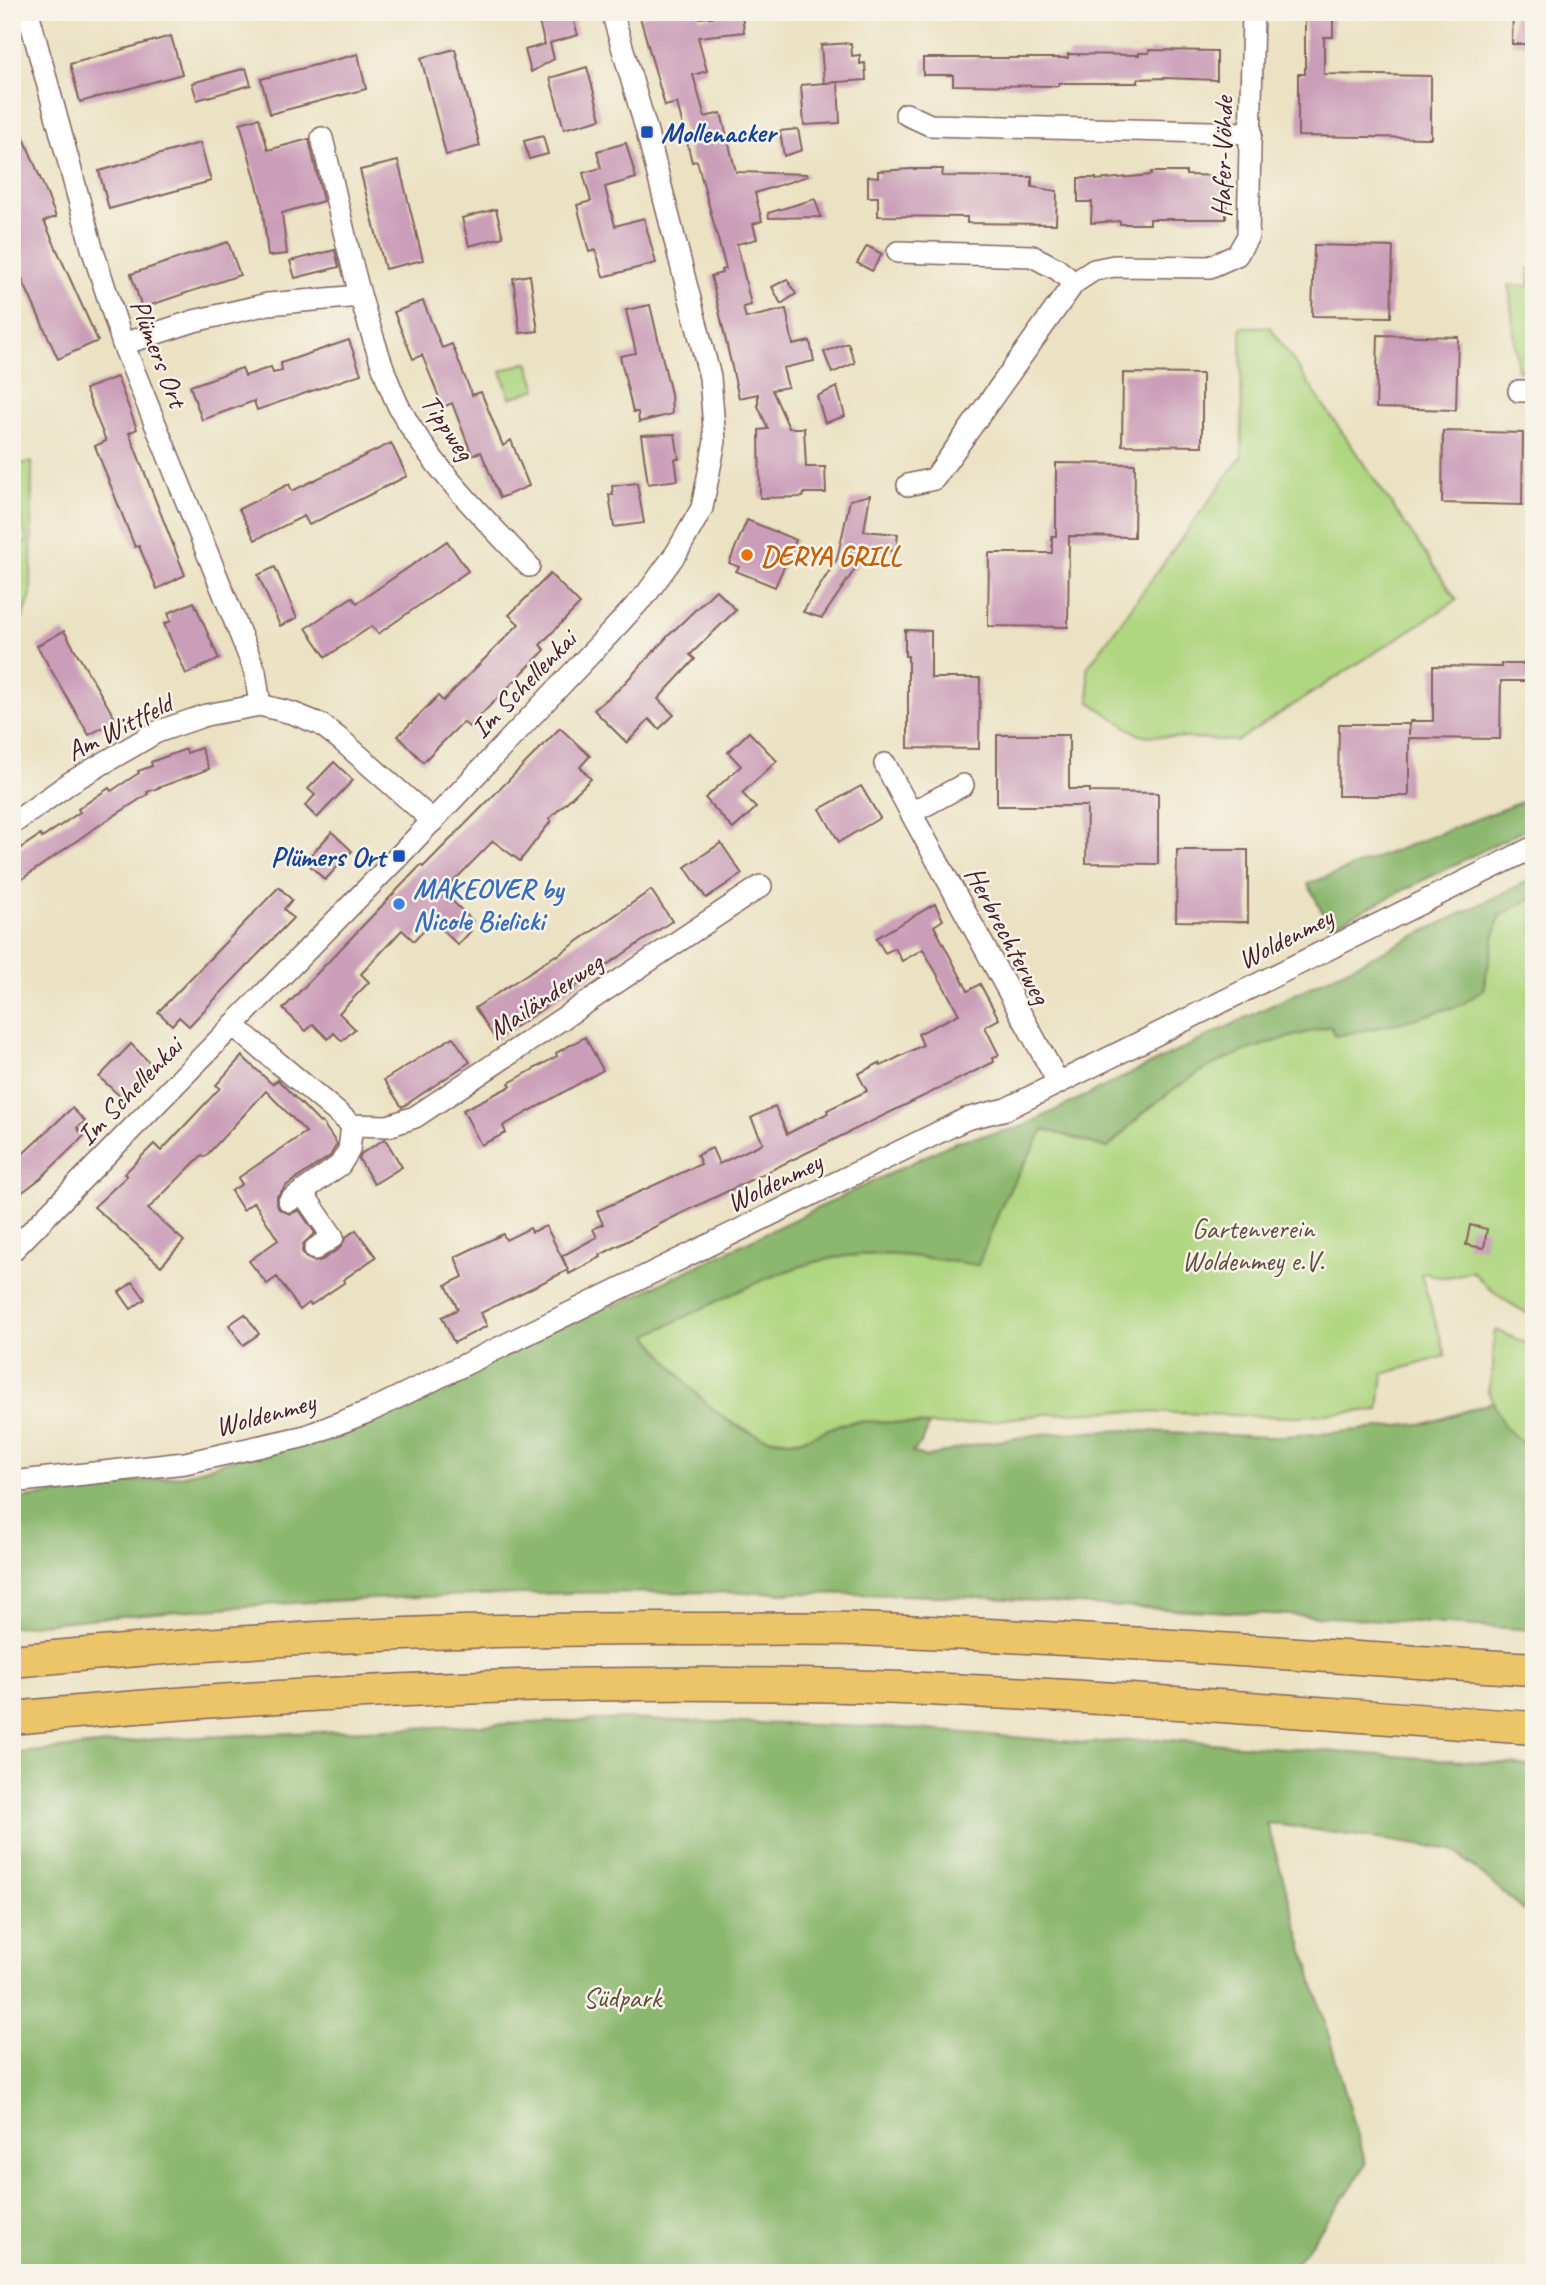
<svg xmlns="http://www.w3.org/2000/svg" width="1546" height="2285" font-family="Caveat,sans-serif">
  <rect width="100%" height="100%" fill="#f7f3e8"/>
  <filter id="ink" filterUnits="userSpaceOnUse"><feTurbulence type="fractalNoise" baseFrequency=".0143" numOctaves="2"/><feDisplacementMap in="SourceGraphic" scale="14" xChannelSelector="R" yChannelSelector="G"/><feConvolveMatrix kernelMatrix="1 2 1 2 8 2 1 2 1" color-interpolation-filters="sRGB"/></filter>
  <filter id="wash" filterUnits="userSpaceOnUse"><feTurbulence type="fractalNoise" baseFrequency=".00686" numOctaves="4" result="noise"/><feDisplacementMap in="SourceGraphic" scale="28" xChannelSelector="R" yChannelSelector="G"/><feGaussianBlur stdDeviation="1.57" result="paint"/><feColorMatrix in="noise" values="0 0 0 0 0 0 0 0 0 0 0 0 0 0 0 0 0 1.4 0 .05"/><feComposite in="paint" operator="in"/></filter>
  <g filter="url(#wash)">
    <rect width="100%" height="100%" fill="#ebe2c3"/>
    <g fill="#afd680" stroke="#7c7a56" stroke-width="2">
      <path d="M1529 269H1534V370H1518L1509 285 1529 286Z"/>
      <path d="M1241 327H1270L1457 600 1237 741 1139 735 1090 702 1087 668 1242 456Z"/>
      <path d="M528 362 537 389 510 398 501 371Z"/>
      <path d="M32 462 31 596 19 628 12 630V603L15 602 12 594V574L18 572 12 547 27 542 13 488 21 485 16 465Z"/>
      <path d="M1534 897V1316C1509 1305 1490 1291 1472 1271 1456 1275 1442 1282 1426 1272L1421 1274 1446 1356 1383 1374 1379 1410 1285 1417 1116 1411 1045 1414 955 1426 858 1421 840 1424 815 1436 790 1441 762 1437 724 1419 687 1385 648 1335C705 1308 777 1266 840 1257 885 1250 932 1258 977 1265L1005 1197 1044 1129 1108 1148C1145 1108 1191 1070 1243 1052 1272 1041 1302 1034 1331 1026L1334 1035 1373 1029 1432 1014 1483 990 1499 916Z"/>
      <path d="M1496 1330 1523 1342 1534 1344V1445H1525L1504 1427 1488 1391 1493 1369 1494 1334Z"/>
    </g>
    <g fill="#8bb76e" stroke="#6a6b4c" stroke-width="2">
      <path d="M1534 797V825L1330 927 1308 884Z"/>
      <path d="M1534 878V897L1499 916 1483 990 1461 1005 1402 1022 1335 1036 1331 1026C1302 1034 1271 1041 1243 1052 1191 1071 1145 1108 1108 1148L1044 1129 1005 1197 978 1265C932 1258 886 1250 840 1257 778 1266 706 1308 648 1335 683 1381 724 1438 788 1441 809 1442 825 1427 844 1424 871 1418 902 1424 929 1426L921 1444 912 1452 926 1457 973 1445 1041 1434 1127 1430 1268 1437 1329 1433 1428 1423 1493 1402 1504 1427 1525 1445H1534V1630C1396 1620 1259 1613 1121 1607 1070 1604 1019 1599 968 1597 650 1587 329 1591 12 1627V1500L184 1475 306 1436 608 1294 614 1306 957 1141 1019 1128Z"/>
      <path d="M622 1719 904 1728 1086 1743 1155 1739 1534 1766V1919L1453 1850 1267 1823 1366 2164 1348 2192 1289 2273H12V1754L155 1739Z"/>
    </g>
    <g id="blocks">
      <g fill="#ca9eb8">
        <path d="M536 12H571L578 35 550 43 554 59 531 72 525 50 545 44Z"/>
        <path d="M656 12H698L700 18 742 14 744 32 698 37 707 71 693 75 705 117 721 113 736 172 807 174 808 176 755 193 762 221 753 224 757 239 737 244 751 305 743 307 746 318 786 309 793 345 810 341 814 361 783 368 788 387 772 390 789 428H804L806 467H825L826 493H804L803 497 760 498 759 430 768 429 758 406V394L739 398 711 276 722 273 721 270 726 269 697 161 692 162 677 103 665 106 640 17Z"/>
        <path d="M1305 12H1333V37H1324V74L1431 76V138L1298 136V74H1305Z"/>
        <path d="M1513 12H1534V44H1512Z"/>
        <path d="M171 36 182 74 80 102 70 64Z"/>
        <path d="M851 43 852 56 860 55V64L865 63 866 80 824 83 821 45Z"/>
        <path d="M455 49 480 146 446 155 421 58Z"/>
        <path d="M1149 50 1217 51V80L1165 78 1138 79V83H1059V86L953 85V75H923V58H1068V54L1139 55V53H1149Z"/>
        <path d="M358 54 366 89 270 114 261 79Z"/>
        <path d="M587 67 601 119 564 129 550 78Z"/>
        <path d="M246 68 251 85 197 100 192 83Z"/>
        <path d="M838 82 840 123 804 125 801 85Z"/>
        <path d="M12 108 56 217 44 221 98 341 58 359 12 257V254L22 250 12 226Z"/>
        <path d="M259 118 268 150 309 139 323 201 282 213 287 254 268 256 262 203 240 123Z"/>
        <path d="M798 129 802 150 784 156 780 131Z"/>
        <path d="M543 136 548 154 529 159 524 141Z"/>
        <path d="M200 143 211 181 109 209 99 171Z"/>
        <path d="M626 143 636 178 605 187 615 226 644 218 656 263 603 277 596 250 589 252 577 205 591 201 583 173 601 168 597 151Z"/>
        <path d="M398 161 423 260 385 269 360 170Z"/>
        <path d="M912 169H943L942 176 1032 177V187L1057 191 1056 224 967 223V217L878 216V197H868V176L878 177V171Z"/>
        <path d="M1151 172H1186V175L1226 176V219H1150V224H1120V221L1091 223 1092 202H1078V178H1096V180L1151 175Z"/>
        <path d="M815 199 821 217 769 218 768 213Z"/>
        <path d="M496 209 503 237 469 246 462 218Z"/>
        <path d="M228 242 240 275 142 308 131 274Z"/>
        <path d="M1314 245 1393 247 1391 317 1312 316Z"/>
        <path d="M867 246 882 254 872 271 857 263Z"/>
        <path d="M335 250 339 267 295 278 290 261Z"/>
        <path d="M530 275 538 331 520 333 513 278Z"/>
        <path d="M787 279 796 294 781 304 772 287Z"/>
        <path d="M423 301 442 348 452 344 472 395 481 392 503 446 511 440 529 486 500 498 481 452 472 455 452 403 443 407 422 355 413 359 394 312Z"/>
        <path d="M650 305 671 394 672 414 639 422 638 412H633L620 356 636 353 626 310Z"/>
        <path d="M1378 335 1458 337 1456 410 1376 408Z"/>
        <path d="M349 340 361 374 257 410 254 401 202 420 190 386 242 368 245 376 271 367 273 373 282 371 281 363Z"/>
        <path d="M848 343 855 363 832 373 824 352Z"/>
        <path d="M1123 373 1202 374V446L1122 445Z"/>
        <path d="M117 377 137 429 129 433 185 575 157 589 139 546 135 547 95 446 106 441 85 389Z"/>
        <path d="M837 387 845 416 825 423 817 396Z"/>
        <path d="M1443 431 1523 433 1522 505 1442 503Z"/>
        <path d="M675 434 679 459H675L678 480 648 484 641 435Z"/>
        <path d="M391 443 407 476 309 525 304 516 255 540 239 509 289 484 292 491Z"/>
        <path d="M1056 463 1135 464 1134 537 1069 536 1068 627 988 626 989 553H1052V536H1056Z"/>
        <path d="M637 483 644 523 614 527 609 495H613L612 486Z"/>
        <path d="M870 495 864 531 898 534 896 551 862 548 859 563 822 618 803 612 837 559 850 500Z"/>
        <path d="M747 520 796 540 775 587 736 571 739 567 729 563Z"/>
        <path d="M447 541 468 571 378 634 372 626 326 657 306 628 352 597 357 603Z"/>
        <path d="M275 567 297 618 280 626 258 575Z"/>
        <path d="M550 574 580 604 540 645 545 650 469 727 463 722 423 762 398 736 438 696 443 701 519 624 509 615Z"/>
        <path d="M716 590 736 610 690 655 695 659 658 699 674 715 659 729 649 719 627 743 594 710 620 688 669 635Z"/>
        <path d="M194 602 219 659 186 674 164 624 171 621 168 613Z"/>
        <path d="M905 630 931 631V678H980L979 749 908 748V656H905Z"/>
        <path d="M64 631 116 720 89 735 37 646Z"/>
        <path d="M1501 664H1534V681H1501L1500 739 1409 738V796H1338L1339 724H1409V735L1410 721H1433V666L1501 667Z"/>
        <path d="M560 728 590 756 580 767 591 779 549 819 551 821 520 861 493 841 443 892 473 921 468 927 471 931 458 945 433 921 414 941 402 930 361 974 369 982 339 1013 355 1029 342 1041 334 1033 328 1039 313 1024 306 1031 283 1009 421 865 423 867Z"/>
        <path d="M749 732 777 761 742 793 756 808 733 829 705 798 741 766 728 752Z"/>
        <path d="M997 735H1069V789H1090V792L1158 793V864L1086 863 1087 806H997Z"/>
        <path d="M201 748 209 769 147 792 148 794 92 830 12 886V854L40 835 42 838 80 812 78 809 109 788 111 791 139 773 138 771 152 766 151 762 186 749 187 753Z"/>
        <path d="M334 762 353 780 317 818 305 806 315 795 308 789Z"/>
        <path d="M861 786 880 818 839 842 820 809Z"/>
        <path d="M332 832 352 851 325 880 305 861Z"/>
        <path d="M721 843 742 874 706 898 685 867Z"/>
        <path d="M1177 850H1248V922L1176 921Z"/>
        <path d="M279 887 292 900 284 909 293 918 189 1026 179 1017 172 1025 158 1012Z"/>
        <path d="M651 890 672 921 496 1040 475 1008 556 955 557 956Z"/>
        <path d="M935 904 943 920 934 926 968 991 980 984 999 1019 985 1027 999 1055 993 1058 994 1062 670 1219 600 1255 601 1257 569 1274 568 1270 481 1313 487 1326 454 1343 442 1317 458 1309 446 1285 463 1277 455 1257 503 1234 506 1240 530 1228 532 1232 546 1226 568 1270 562 1256 597 1237 593 1229 603 1224 597 1211 701 1164 697 1155 712 1148 719 1164 763 1143 751 1118 775 1106 787 1134 828 1113 827 1110 867 1091 858 1074 879 1063 881 1066 923 1045 918 1034 959 1014 923 949 902 961 895 948 885 953 876 938Z"/>
        <path d="M453 1037 470 1062 402 1107 384 1080Z"/>
        <path d="M585 1037 603 1070 503 1126 506 1133 481 1145 463 1110 511 1086 509 1083 557 1056 556 1053Z"/>
        <path d="M131 1044 153 1066 122 1098 99 1077Z"/>
        <path d="M242 1056 272 1084 278 1080 320 1123 322 1122 337 1144 330 1156 287 1185 277 1196 276 1203 279 1209 290 1214 299 1210 315 1233 303 1244 302 1251 305 1257 315 1262 322 1260 340 1248 346 1237 356 1230 376 1257 343 1280 345 1282 311 1305 309 1303 300 1310 277 1277 267 1284 249 1261 278 1240 254 1202 243 1210 231 1191 242 1184 238 1178 306 1132 266 1091 205 1157 202 1155 148 1209 184 1241 161 1266 94 1207 127 1176 124 1174 154 1144 161 1151 220 1088 216 1085Z"/>
        <path d="M72 1108 85 1121 77 1128 84 1136 41 1178 12 1200V1164Z"/>
        <path d="M385 1139 402 1167 374 1184 359 1159 362 1153Z"/>
        <path d="M1470 1225 1487 1229 1484 1248 1466 1245Z"/>
        <path d="M133 1282 145 1299 131 1309 119 1292Z"/>
        <path d="M245 1314 259 1334 243 1345 229 1325Z"/>
      </g>
    </g>
  </g>
  <g filter="url(#ink)">
    <use href="#blocks" fill-opacity="0" stroke="#826360" stroke-width="2"/>
    <g fill="none" stroke-linecap="round" stroke-linejoin="round">
      <g stroke="#826360" stroke-width="24">
        <g id="minor">
          <path d="M28 12 92 248 123 344 255 671 260 705"/>
          <path d="M906 114 930 125 1251 133"/>
          <path d="M322 138C338 203 351 270 372 334 380 359 388 386 400 409 433 469 483 517 529 566"/>
          <path d="M898 252 1032 256 1057 269 1074 283"/>
          <path d="M123 344 194 321 268 304 360 296"/>
          <path d="M1519 391H1534"/>
          <path d="M908 485 934 479 1074 283 1094 270 1114 266 1210 267 1237 255 1248 236 1253 12"/>
          <path d="M885 764 911 813 963 785"/>
          <path d="M911 813 1058 1082"/>
          <path d="M12 824 71 782 157 732 206 715 260 705 292 713 320 724 341 740 433 821"/>
          <path d="M233 1025 352 1125 388 1126 415 1117 761 886"/>
          <path d="M302 1192 333 1237 315 1249"/>
          <path d="M289 1201 340 1165 349 1150 352 1125"/>
          <path d="M12 1251 399 856 614 629 648 592 677 552 702 508 715 441 710 377 647 132 612 12"/>
          <path d="M12 1482 185 1463 306 1436 370 1411 966 1119 1006 1109 1534 847"/>
        </g>
      </g>
      <g stroke="#826360" stroke-width="35">
        <g id="highway">
          <path d="M12 1661C238 1639 465 1628 693 1629 746 1629 800 1628 853 1629 1080 1637 1307 1656 1534 1669"/>
          <path d="M12 1718C274 1693 537 1679 800 1685 1045 1690 1289 1712 1534 1728"/>
        </g>
      </g>
      <use href="#minor" stroke="#fff" stroke-width="21"/>
      <use href="#highway" stroke="#edc569" stroke-width="32"/>
    </g>
  </g>
  <g fill="#1a4fb4" stroke="#f7f3e8" stroke-width="2.5">
    <rect x="640" y="125" width="14" height="14" rx="3.5"/>
    <rect x="392" y="849" width="14" height="14" rx="3.5"/>
  </g>
  <circle fill="#e8710a" stroke="#f7f3e8" stroke-width="2.5" cx="747" cy="555" r="7"/>
  <circle fill="#3f7fe0" stroke="#f7f3e8" stroke-width="2.5" cx="399" cy="904" r="7"/>
  <g text-anchor="middle" dominant-baseline="central" stroke-width="5" stroke-linejoin="round" paint-order="stroke">
    <g font-size="28" font-weight="bold" fill="#164399" stroke="#f7f3e8" text-anchor="start">
      <text x="661" y="132">Mollenacker</text>
      <text x="385" y="856" text-anchor="end">Plümers Ort</text>
    </g>
    <g font-size="28" fill="#4a1f2b" stroke="#f7f3e8">
      <text transform="translate(1222 157) rotate(-89)">Hafer-Vöhde</text>
      <text transform="translate(159 353) rotate(69)">Plümers Ort</text>
      <text transform="translate(448 427) rotate(56)">Tippweg</text>
      <text transform="translate(523 684) rotate(-46)">Im Schellenkai</text>
      <text transform="translate(119 727) rotate(-27)">Am Wittfeld</text>
      <text transform="translate(1008 935) rotate(62)">Herbrechterweg</text>
      <text transform="translate(1285 938) rotate(-27)">Woldenmey</text>
      <text transform="translate(545 996) rotate(-34)">Mailänderweg</text>
      <text transform="translate(129 1091) rotate(-46)">Im Schellenkai</text>
      <text transform="translate(774 1182) rotate(-26)">Woldenmey</text>
      <text transform="translate(265 1414) rotate(-15)">Woldenmey</text>
    </g>
    <g font-size="28" font-weight="bold" fill="#c56008" stroke="#f7f3e8" text-anchor="start">
      <text x="761" y="555">DERYA GRILL</text>
    </g>
    <g font-size="28" font-weight="bold" fill="#366cbe" stroke="#f7f3e8" text-anchor="start">
      <text x="413" y="888">MAKEOVER by<tspan x="413" dy="32">Nicole Bielicki</tspan></text>
    </g>
    <g font-size="28" fill="#634d40" stroke="#f7f3e8">
      <text x="1253" y="1228">Gartenverein<tspan x="1253" dy="32">Woldenmey e.V.</tspan></text>
      <text x="622" y="1997">Südpark</text>
    </g>
  </g>
  <rect width="1546" height="2285" fill="none" stroke="#f7f3e8" stroke-width="42"/>
</svg>
